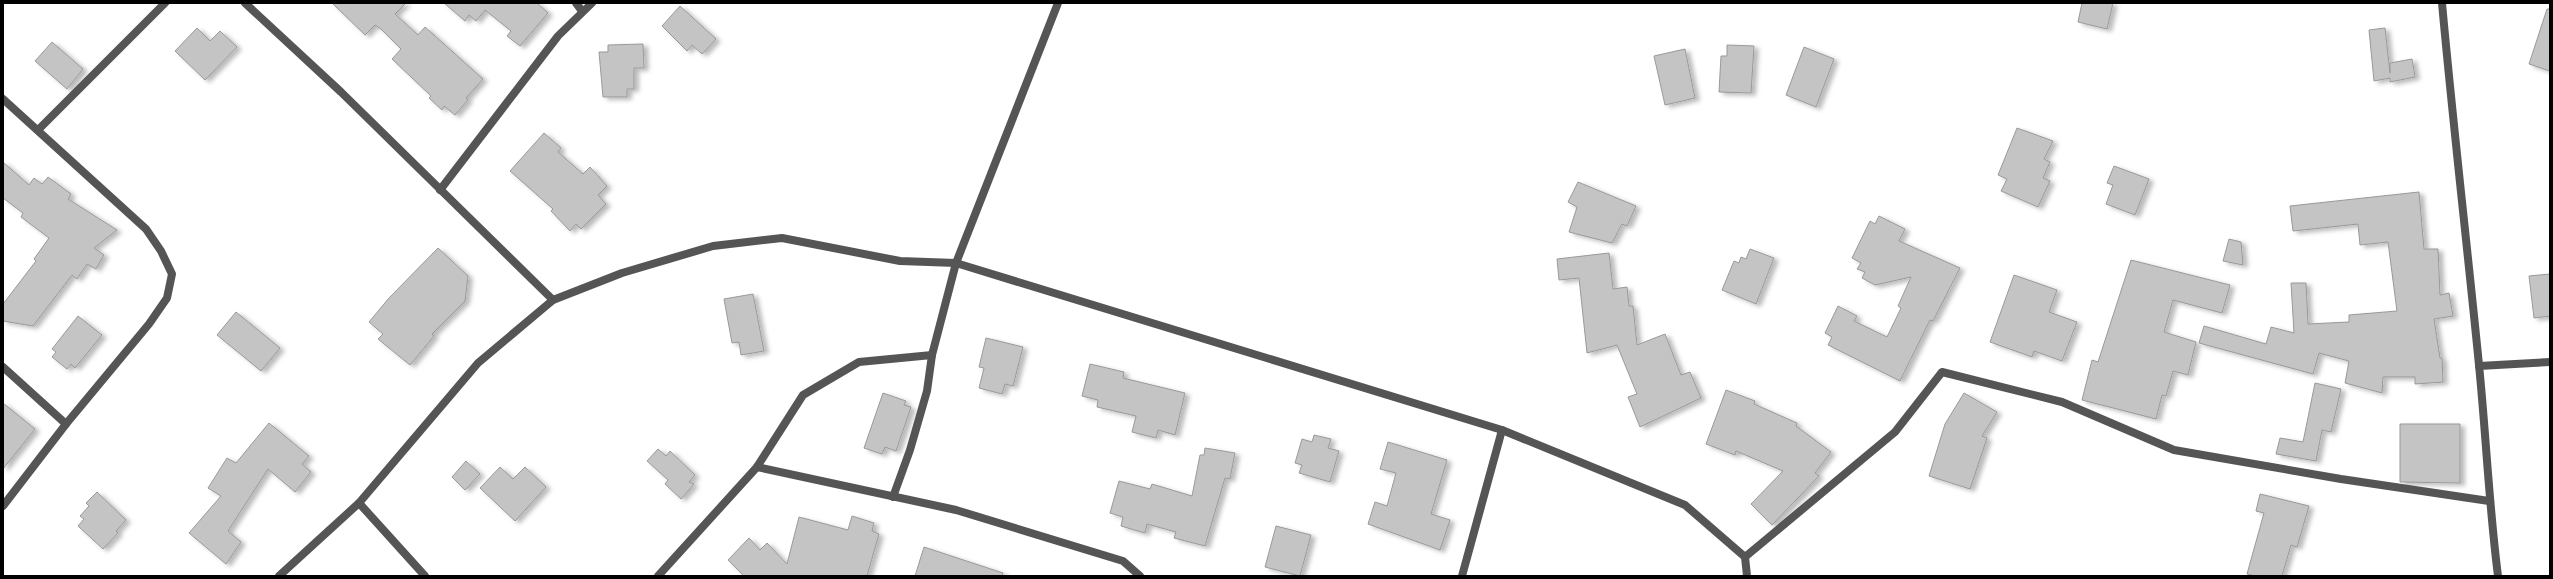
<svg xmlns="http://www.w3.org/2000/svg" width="2553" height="579" font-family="'Archivo Narrow',sans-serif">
  <defs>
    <filter id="shadow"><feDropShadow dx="4.5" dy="2.5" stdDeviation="2" flood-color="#0004"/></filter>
  </defs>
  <rect width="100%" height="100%" fill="#fff"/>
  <g fill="#c4c4c4" stroke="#999" filter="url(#shadow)">
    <path d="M332 3H406L395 14 418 35 425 27 483 79 466 98 468 100 455 115 444 106 442 110 429 98 431 96 392 59 401 49 381 29 375 25 365 35Z"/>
    <path d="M444 3H537L548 13 520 46 507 36 511 31 485 10 476 21 469 15 465 21Z"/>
    <path d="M2082 3H2113L2107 29 2078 22Z"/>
    <path d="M680 6 716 39 702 54 692 45 687 51 662 26Z"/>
    <path d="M2547 9H2550V71L2529 64Z"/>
    <path d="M197 28 210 41 220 31 237 47 205 80 175 51Z"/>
    <path d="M2385 28 2390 73V63L2412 59 2415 77 2390 82V78L2374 81 2369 30Z"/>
    <path d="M52 42 83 69 67 89 35 61Z"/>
    <path d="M643 44 644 68H634V89H627V97H603L599 52H608V45Z"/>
    <path d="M1727 45 1754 46 1751 93 1719 92 1721 56H1727Z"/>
    <path d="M1804 47 1834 59 1816 107 1786 95Z"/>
    <path d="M1685 49 1695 98 1665 105 1654 56Z"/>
    <path d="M2017 128 2053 141 2044 159 2050 162 2043 178 2050 181 2038 207 2001 191 2007 179 1998 175Z"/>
    <path d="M544 133 561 148 558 152 583 174 590 167 607 186 598 195 606 204 581 229 576 224 570 231 551 211 553 209 510 171Z"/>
    <path d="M3 162 29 185 34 178 42 184 48 177 71 194 68 199 117 230 94 248 104 255 96 269 87 264 77 279 72 275 33 326 3 321V304L36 261 34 259 49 238 21 217 23 213 3 198Z"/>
    <path d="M2114 166 2149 179 2135 215 2106 204 2113 185 2107 183Z"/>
    <path d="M1578 182 1636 206 1627 226 1622 224 1612 243 1569 232 1577 207 1568 202Z"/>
    <path d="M2419 192 2424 249H2438L2440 295 2449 293 2453 316 2434 319 2440 358H2442L2443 382 2415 384V377H2383L2382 393 2345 383 2349 361 2319 353 2313 374 2199 343 2204 326 2266 344 2271 327 2294 333 2291 283H2306L2308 324 2349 322V315L2397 311 2388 242 2360 245 2358 224 2293 231 2290 206Z"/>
    <path d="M1879 216 1905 229 1899 241 1960 268 1933 321 1930 320 1900 381 1828 345 1832 337 1825 333 1838 306 1857 316 1854 321 1887 337 1901 308 1898 306 1911 277 1875 285 1862 278 1865 272 1857 269 1861 263 1852 258 1870 221 1875 224Z"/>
    <path d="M2229 239 2241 242 2243 265 2223 261Z"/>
    <path d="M438 248 468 276 465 301 432 334 434 336 410 365 378 339 383 334 369 322 389 298Z"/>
    <path d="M1750 249 1774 258 1756 304 1722 290 1734 261 1739 263 1741 257 1746 259Z"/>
    <path d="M1609 253 1613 289 1627 287 1629 306H1633L1637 345 1665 334 1681 375 1690 372 1701 398 1640 427 1628 397 1637 394 1617 345 1587 353 1579 278 1559 280 1557 259Z"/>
    <path d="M2131 260 2230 285 2222 313 2173 300 2164 332 2196 342 2188 375 2173 371 2166 396 2162 395 2156 419 2082 400 2092 360 2098 362Z"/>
    <path d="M2550 274V316L2534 318 2529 276Z"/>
    <path d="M2014 275 2057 290 2049 312 2077 322 2062 361 2034 351 2032 357 1990 342Z"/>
    <path d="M753 294 764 351 741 355 739 342 732 343 724 299Z"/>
    <path d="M236 312 280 348 261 371 217 335Z"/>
    <path d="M78 316 102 335 75 368 71 364 67 369 52 357 56 352 52 349Z"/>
    <path d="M986 338 1023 347 1013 386 1005 384 1002 394 979 388 984 368 979 367Z"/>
    <path d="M1090 364 1124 372 1123 378 1185 393 1175 435 1158 430 1156 438 1132 432 1136 416 1097 407 1098 400 1082 396Z"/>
    <path d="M2315 383 2341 389 2331 432 2322 430 2316 461 2276 454 2280 438 2303 442Z"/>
    <path d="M1726 390 1755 401 1754 404 1797 423 1796 426 1831 452 1815 473 1819 476 1772 525 1751 504 1783 471 1736 451 1735 455 1706 444Z"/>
    <path d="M883 393 906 401 904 405 911 407 896 451 885 447 882 454 864 448Z"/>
    <path d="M1964 393 1997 412 1982 436 1987 438 1970 489 1929 476 1945 424Z"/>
    <path d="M3 403 35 429 3 469Z"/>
    <path d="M269 423 309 456 302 464 311 472 295 492 268 469 228 531 241 542 226 564 189 533 221 496 208 488 227 458 236 463Z"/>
    <path d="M2400 424H2460V483L2400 482Z"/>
    <path d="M1314 435 1331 439 1328 448 1339 451 1330 482 1299 473 1302 465 1295 463 1302 439 1312 442Z"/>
    <path d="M1388 442 1447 460 1431 514 1450 520 1440 550 1368 524 1375 502 1387 506 1396 473 1380 469Z"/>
    <path d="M1205 448 1235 453 1230 479 1225 478 1205 546 1174 538 1176 532 1147 524 1145 533 1121 526 1123 517 1110 513 1119 481 1150 489 1152 484 1192 496 1200 455H1204Z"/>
    <path d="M658 449 666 456 670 451 695 475 689 482 694 484 681 499 665 484 668 480 647 461Z"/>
    <path d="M466 461 480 474 465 490 452 477Z"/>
    <path d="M500 467 513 479 525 467 546 487 515 521 480 488Z"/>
    <path d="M97 492 126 520 116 531 118 533 103 549 78 526 84 519 80 516 89 506 86 503Z"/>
    <path d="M2260 494 2309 506 2297 547 2291 545 2282 576H2255L2247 574 2264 513 2256 511Z"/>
    <path d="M852 516 874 523 872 531 879 534 867 576H744L728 560 749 538 760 550 767 543 787 564 799 517 848 530Z"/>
    <path d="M1276 526 1311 535 1300 576 1265 567Z"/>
    <path d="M924 547 1003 573 1002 576H915Z"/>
  </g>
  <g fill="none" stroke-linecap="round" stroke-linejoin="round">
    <g stroke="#555" stroke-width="8">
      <path d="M245 3 341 92 553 300"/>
      <path d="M576 3 582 11"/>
      <path d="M2442 3C2453 124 2467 244 2479 365 2486 435 2489 506 2498 576"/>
      <path d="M3 99 146 229 161 251 172 274 167 298 149 324 66 424 3 506"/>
      <path d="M38 130 165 3"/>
      <path d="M440 190 558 36 592 3"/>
      <path d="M2479 366 2550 362"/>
      <path d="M3 367 66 424"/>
      <path d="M757 467 956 510 1123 561 1140 576"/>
      <path d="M893 497 910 450 927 391 932 355 956 263 1058 3"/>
      <path d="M359 503 425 576"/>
      <path d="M1745 557 1895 432 1942 372 2062 402 2174 450 2341 479 2489 501"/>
      <path d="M279 576 359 503 478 363 553 300 622 273 713 246 782 238 900 261 956 263 1502 430 1685 505 1745 557 1747 576"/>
      <path d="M658 576 757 467 803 395 859 362 932 355"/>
      <path d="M1462 576 1502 430"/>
    </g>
  </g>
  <rect width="2553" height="579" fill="none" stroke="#000000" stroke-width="8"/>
</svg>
